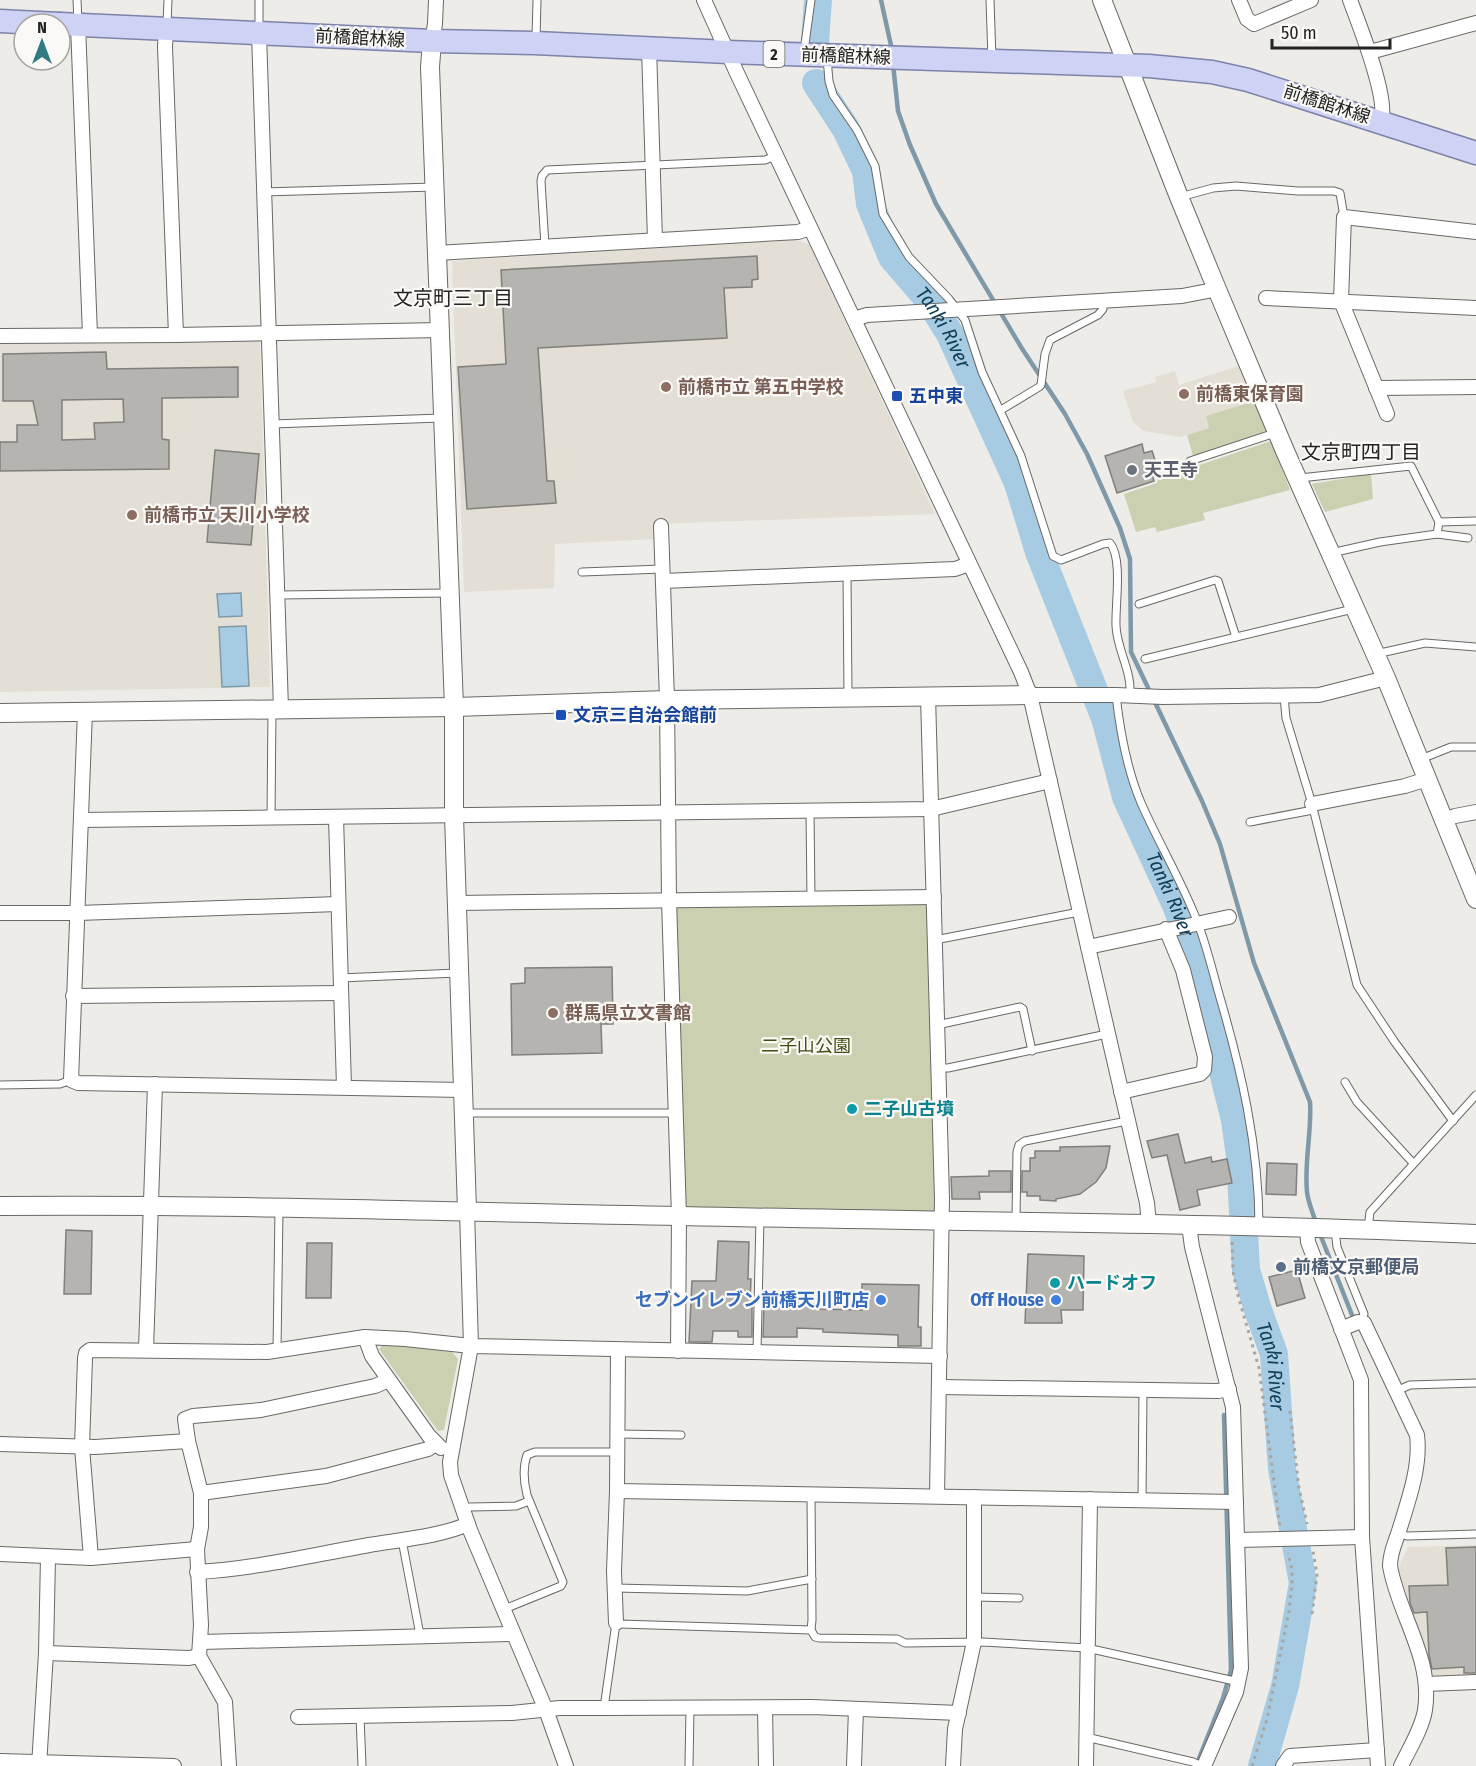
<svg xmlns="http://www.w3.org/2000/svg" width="1476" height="1766" font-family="'Fira Sans Condensed','Noto Sans JP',sans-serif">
  <rect width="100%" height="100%" fill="#edece8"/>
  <g fill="#e3dfd5">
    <path d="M796 240 809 244 935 514 655 524V539L555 544 554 588 464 592 452 261Z"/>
    <path d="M252 337 260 342 270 687 0 692V340Z"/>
    <path d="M1241 365 1254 401 1206 416 1209 428 1180 437 1144 431 1133 422 1123 391 1156 382 1155 377 1175 371 1179 385Z"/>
    <path d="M1476 1545V1679L1437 1681 1429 1677 1398 1569 1408 1547Z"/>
  </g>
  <g fill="#cbd1b0">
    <path d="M1254 401 1268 433 1193 456 1187 435 1209 428 1206 416Z"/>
    <path d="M1271 441 1290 490 1203 513 1205 520 1157 532 1155 527 1136 532 1124 494 1157 483 1158 479Z"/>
    <path d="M1371 474 1373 499 1325 512 1312 484Z"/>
    <path d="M934 897 942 1220 679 1216 669 900Z"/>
    <path d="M383 1344 452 1352 458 1359 444 1430 438 1431 379 1349Z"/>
  </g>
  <g fill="#a6cbe2" stroke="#7f99a8" stroke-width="1.5">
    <path d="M241 593 242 616 219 617 217 594Z"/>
    <path d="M246 626 249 686 222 687 219 627Z"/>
  </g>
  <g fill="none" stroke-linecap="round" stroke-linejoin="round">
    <g stroke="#7f99a8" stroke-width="4.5">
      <path d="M881 0 892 50"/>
      <path d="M893 64 898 111 910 145 936 204 1021 347 1065 414 1087 454 1120 528 1130 559 1131 652 1202 801 1220 844 1254 963 1310 1102C1312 1132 1304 1161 1307 1192 1308 1202 1313 1213 1316 1223"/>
      <path d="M1320 1234 1352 1315"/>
      <path d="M1196 1766 1223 1698 1231 1670 1224 1415"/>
    </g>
    <g stroke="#a6cbe2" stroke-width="28">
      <path d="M815 42 818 0"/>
      <path id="s1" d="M816 83 846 129 866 171 870 204 892 257 929 300 950 334 1018 483 1039 552 1105 718 1126 797 1176 905 1192 947 1235 1120 1240 1156 1246 1270 1258 1310 1274 1354 1282 1469 1303 1583 1285 1686 1262 1766"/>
    </g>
  </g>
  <g fill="#b5b4b1" stroke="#807f7c" stroke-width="1.5" fill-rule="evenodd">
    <path d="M757 256 758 279 752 280V287L724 288 727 338 538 348 547 481H554L556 503 467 509 458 367 506 364 501 270Z"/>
    <path d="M106 352 107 369 238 367V397L162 398V439L169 440V469L0 471V442H17V425H38L33 401H3V354ZM123 399 124 422 94 423 95 439 62 440V400Z"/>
    <path d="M1142 444 1144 453 1152 451 1158 469 1151 471 1154 481 1117 493 1105 456Z"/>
    <path d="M215 450 259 454 251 545 207 542Z"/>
    <path d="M612 967 613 1024H601L602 1053 512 1055 511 984 525 983V968Z"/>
    <path d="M1178 1134 1185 1163 1211 1157 1212 1162 1227 1159 1232 1183 1197 1190 1200 1205 1180 1210 1167 1155 1152 1158 1147 1141Z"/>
    <path d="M1110 1146 1106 1168 1096 1182 1080 1194 1056 1199V1201L1040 1200V1196H1027V1192H1022V1171H1030V1158H1035V1151H1060V1147Z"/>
    <path d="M1267 1163 1297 1164 1296 1195 1266 1194Z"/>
    <path d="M989 1171H1011V1192H979L980 1199H952L951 1177 989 1176Z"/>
    <path d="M66 1230 92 1231 91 1294H64Z"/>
    <path d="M718 1241 749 1242 748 1279H751L750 1302H752V1337H738V1331H713L712 1342H689L692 1281H716Z"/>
    <path d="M307 1243H332L331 1298H306Z"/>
    <path d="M1028 1254 1084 1256 1083 1310H1061L1062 1323H1025Z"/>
    <path d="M1297 1270 1305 1298 1277 1306 1269 1277Z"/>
    <path d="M862 1284 919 1285 918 1327H921V1346H898V1335L823 1332V1329L797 1328V1337H763L764 1303 818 1304V1309L862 1310Z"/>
    <path d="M1476 1547V1673H1464V1667L1432 1669 1429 1655 1427 1612 1414 1613 1410 1603 1409 1586 1448 1585 1446 1548Z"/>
  </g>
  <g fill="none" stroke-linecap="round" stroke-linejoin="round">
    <g stroke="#696865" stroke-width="9">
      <g id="service">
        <path d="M77 0 78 22"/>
        <path d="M990 0 992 59"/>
        <path d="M167 24 168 0"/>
        <path d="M259 30V0"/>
        <path d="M536 39 537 0"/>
        <path d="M804 51 811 0"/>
        <path d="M827 58 829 81 833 95 857 130 875 166 883 214 909 257 949 299 965 320 982 372 1021 456 1053 556 1061 560 1103 544 1110 543C1123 559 1115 605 1116 626 1117 650 1132 671 1130 695"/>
        <path d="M263 192 434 187"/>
        <path d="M1180 197 1213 188 1236 186 1298 191H1334L1340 193 1344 217"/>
        <path d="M545 246 541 181 542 176 547 170 765 160 776 156"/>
        <path d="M1001 410 1039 387 1041 385 1045 354 1050 340 1098 315 1103 309 1102 300"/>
        <path d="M272 424 441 418"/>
        <path d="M1190 461 1275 433"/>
        <path d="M1300 478 1411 466 1439 522"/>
        <path d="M1437 534 1439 522 1476 521"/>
        <path d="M1331 553 1380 542 1437 534 1468 538"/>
        <path d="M582 572 662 569"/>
        <path d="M847 573 848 697"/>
        <path d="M278 595 447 593"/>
        <path d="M1139 604 1215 580 1218 581 1236 637"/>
        <path d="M1376 654 1425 643 1476 647"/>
        <path d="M1145 659 1353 609"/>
        <path d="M1116 695C1120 731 1127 771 1142 805 1158 841 1178 875 1193 911 1205 938 1211 966 1219 994 1241 1069 1259 1146 1259 1226"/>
        <path d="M1284 696 1286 718 1312 804 1357 985 1394 1041 1453 1121"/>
        <path d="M1421 759 1451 747H1476"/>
        <path d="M810 810 811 899"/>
        <path d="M271 818 272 709"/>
        <path d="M1250 822 1313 810"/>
        <path d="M935 940 1079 912"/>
        <path d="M340 978 457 973"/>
        <path d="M937 1025 1020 1007 1023 1009 1032 1051"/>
        <path d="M938 1068H948L1107 1034"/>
        <path d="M1345 1082 1357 1102 1413 1163"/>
        <path d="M0 1085 60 1084 71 1080"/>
        <path d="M464 1113H676"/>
        <path d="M1016 1221 1017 1152 1019 1145 1025 1141 1127 1121"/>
        <path d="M1368 1229 1370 1212 1476 1095"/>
        <path d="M1335 1230 1337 1247 1364 1314 1361 1322"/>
        <path d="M277 1351 279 1209"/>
        <path d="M757 1352 760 1218"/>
        <path d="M1396 1391 1410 1385 1476 1383"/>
        <path d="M617 1434 681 1435"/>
        <path d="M1142 1500 1143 1390"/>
        <path d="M462 1509 470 1507 516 1506 529 1501"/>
        <path d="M1398 1533 1407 1536 1476 1534"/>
        <path d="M402 1540 420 1635"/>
        <path d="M615 1588 747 1591 812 1579"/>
        <path d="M974 1597 1019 1598"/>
        <path d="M502 1610 561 1586 563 1582 527 1495C524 1483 523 1467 527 1455L535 1452H617"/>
        <path d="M811 1630 812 1620 811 1495"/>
        <path d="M604 1708 616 1623 620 1624 811 1630 815 1637 819 1638 897 1639 905 1643 983 1642 1087 1648 1239 1682"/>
        <path d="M360 1716 362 1766"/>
        <path d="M1086 1737 1193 1762 1202 1766"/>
        <path d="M689 1766 690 1708"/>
      </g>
    </g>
    <g stroke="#696865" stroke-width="16">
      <g id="minor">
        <path d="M704 0 736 71 1021 672 1030 695 1147 1203 1149 1224"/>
        <path d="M1239 0 1247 19 1254 24 1311 0"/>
        <path d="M1350 0C1359 24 1389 99 1381 121"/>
        <path d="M78 25 90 335"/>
        <path d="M166 29 165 47 176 335"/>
        <path d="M259 33 281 709"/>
        <path d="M432 41 435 24 436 0"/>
        <path d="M649 48 655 240"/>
        <path d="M1370 52 1476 23"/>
        <path d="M436 253 798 232 810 228"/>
        <path d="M1266 298 1476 308"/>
        <path d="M854 319 867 315 1182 296 1208 291 1216 287"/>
        <path d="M0 336 176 335 441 330"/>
        <path d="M1376 388 1476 387"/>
        <path d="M1387 414 1341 301 1344 217 1476 232"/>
        <path d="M661 526 667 700 669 900 679 1216 678 1351"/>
        <path d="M663 581 955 569 969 564"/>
        <path d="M1030 695H1116L1163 697 1319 695 1386 678"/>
        <path d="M928 696 942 1199 937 1496"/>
        <path d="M85 711 71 1080 78 1083 463 1090"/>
        <path d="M1312 804 1405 786 1427 779"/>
        <path d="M336 817 344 1087"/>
        <path d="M81 820 931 809 1050 781"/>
        <path d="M1444 820 1455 816 1476 812"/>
        <path d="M458 903 934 897"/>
        <path d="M0 913H78L338 904"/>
        <path d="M1088 947 1229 917"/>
        <path d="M73 996 340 993"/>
        <path d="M1121 1092 1200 1074 1204 1070 1205 1057 1183 970 1166 929"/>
        <path d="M467 1210 471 1346 450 1462 451 1475 470 1530 546 1710 566 1766"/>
        <path d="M1189 1225 1192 1247 1233 1407 1241 1668 1236 1692 1204 1766"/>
        <path d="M1307 1228 1308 1242 1361 1380 1362 1537 1378 1766"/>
        <path d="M1341 1329 1358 1322 1364 1323 1417 1435C1421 1467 1408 1501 1399 1531 1395 1543 1390 1553 1390 1566 1398 1614 1433 1658 1425 1710 1422 1729 1409 1749 1401 1766"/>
        <path d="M365 1337 372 1356 429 1436 441 1448"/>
        <path d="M146 1350 155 1084"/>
        <path d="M939 1387 1218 1391 1229 1389"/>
        <path d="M0 1444 95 1447 188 1441"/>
        <path d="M617 1491 1236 1502"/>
        <path d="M201 1493 326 1476 428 1449 435 1444"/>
        <path d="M1237 1540 1362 1537"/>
        <path d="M0 1554 91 1558 197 1549"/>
        <path d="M91 1558 82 1447 85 1358 86 1353 90 1350 267 1352 365 1337 405 1339 471 1346 940 1356"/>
        <path d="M197 1572C254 1569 312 1555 369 1545 398 1540 442 1536 468 1524"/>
        <path d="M616 1623 614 1571 617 1491 618 1350"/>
        <path d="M201 1642 513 1634"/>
        <path d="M46 1653 189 1658 199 1656"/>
        <path d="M1426 1684 1476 1682"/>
        <path d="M765 1708 766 1766"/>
        <path d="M298 1717 512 1713 560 1708H604L812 1707 959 1713"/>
        <path d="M0 1761 174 1766"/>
        <path d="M39 1766 46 1653 48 1557"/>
        <path d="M229 1766 225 1702 199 1656 201 1625 197 1549 201 1527V1493L188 1441 185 1419 193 1416 261 1410 375 1386 389 1380"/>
        <path d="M854 1766 856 1709"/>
        <path d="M953 1766 955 1729 974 1642V1497"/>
        <path d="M1086 1766 1090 1499"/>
        <path d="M1283 1766 1290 1756 1377 1750"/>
      </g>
    </g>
    <g stroke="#696865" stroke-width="20">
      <g id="tertiary">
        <path d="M1102 0 1179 197 1216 287 1285 451 1386 678 1476 899"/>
        <path d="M432 41 430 67 454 707V816L467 1210"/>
        <path d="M0 713 454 707 667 700 1030 695"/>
        <path d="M0 1206C228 1204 455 1212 682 1216 947 1222 1212 1222 1476 1234"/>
      </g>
    </g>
    <g stroke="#7d82a8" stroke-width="25">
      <g id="primary">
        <path d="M0 21 59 24"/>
        <path d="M60 24 432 41 535 43 728 52 1149 66 1212 72 1248 80 1476 153"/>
      </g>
    </g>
    <g stroke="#a7a6a3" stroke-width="3" stroke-dasharray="3 4.5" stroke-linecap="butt">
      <path d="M1232 1242 1233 1271 1237 1292 1259 1368 1280 1527"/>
      <path d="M1290 1411 1299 1488 1307 1524"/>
      <path d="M1312 1614 1317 1575 1313 1551"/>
      <path d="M1252 1766 1267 1719 1289 1611 1292 1584V1570L1288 1553"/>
    </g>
    <use href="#service" stroke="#fff" stroke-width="7"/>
    <use href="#minor" stroke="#fff" stroke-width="14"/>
    <use href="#tertiary" stroke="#fff" stroke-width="18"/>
    <use href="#primary" stroke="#ced3f6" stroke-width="22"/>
  </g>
  <g fill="#8d6e63" stroke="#faf9f6" stroke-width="2">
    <circle cx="666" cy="387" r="6"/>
    <circle cx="1184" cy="394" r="6"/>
    <circle cx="132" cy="515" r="6"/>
    <circle cx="553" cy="1013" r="6"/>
  </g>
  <g fill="#1a4fb4" stroke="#faf9f6" stroke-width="2">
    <rect x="891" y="390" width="12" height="12" rx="3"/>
    <rect x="555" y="709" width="12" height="12" rx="3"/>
  </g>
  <circle fill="#6b7280" stroke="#faf9f6" stroke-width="2" cx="1132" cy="470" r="6"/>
  <g fill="#0f9aa8" stroke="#faf9f6" stroke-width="2">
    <circle cx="852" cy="1109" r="6"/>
    <circle cx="1055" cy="1283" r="6"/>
  </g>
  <circle fill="#5c6f8a" stroke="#faf9f6" stroke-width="2" cx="1281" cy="1267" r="6"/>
  <g fill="#3f7fe0" stroke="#faf9f6" stroke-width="2">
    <circle cx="881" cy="1300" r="6"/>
    <circle cx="1056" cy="1300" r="6"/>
  </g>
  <g text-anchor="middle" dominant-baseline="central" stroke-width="4.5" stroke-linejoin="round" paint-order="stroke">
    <rect fill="#faf9f6" stroke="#646361" stroke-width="1.5" x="763.5" y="41" width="21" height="26" rx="4.5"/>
    <g font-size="16" font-weight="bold" fill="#232321">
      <text x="774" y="54">2</text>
    </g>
    <g font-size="18" fill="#232321" stroke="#faf9f6">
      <text transform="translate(360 38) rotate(3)">前橋館林線</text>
      <text transform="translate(846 56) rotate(2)">前橋館林線</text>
      <text transform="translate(1327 104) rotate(18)">前橋館林線</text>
    </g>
    <g font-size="18" font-weight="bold" fill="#785e54" stroke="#faf9f6" text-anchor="start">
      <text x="678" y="387">前橋市立 第五中学校</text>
      <text x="1196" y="394">前橋東保育園</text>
      <text x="144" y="515">前橋市立 天川小学校</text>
      <text x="565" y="1013">群馬県立文書館</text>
    </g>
    <g font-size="18" font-weight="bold" fill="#164399" stroke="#faf9f6" text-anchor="start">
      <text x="909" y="396">五中東</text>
      <text x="573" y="715">文京三自治会館前</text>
    </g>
    <g font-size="18" font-weight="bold" fill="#5b616d" stroke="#faf9f6" text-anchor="start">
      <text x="1144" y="470">天王寺</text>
    </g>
    <g font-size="18" fill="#464d11" stroke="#faf9f6">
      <text x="806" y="1046">二子山公園</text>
    </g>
    <g font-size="18" font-weight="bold" fill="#0d838f" stroke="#faf9f6" text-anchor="start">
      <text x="864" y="1109">二子山古墳</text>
      <text x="1067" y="1283">ハードオフ</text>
    </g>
    <g font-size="18" font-weight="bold" fill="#4e5e75" stroke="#faf9f6" text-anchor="start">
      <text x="1293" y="1267">前橋文京郵便局</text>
    </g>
    <g font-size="18" font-weight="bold" fill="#366cbe" stroke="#faf9f6" text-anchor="end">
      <text x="869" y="1300">セブンイレブン前橋天川町店</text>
      <text x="1044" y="1300">Off House</text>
    </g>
    <g font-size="20" fill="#232321" stroke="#faf9f6">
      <text x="453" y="298">文京町三丁目</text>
      <text x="1361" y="452">文京町四丁目</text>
    </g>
    <g font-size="20" font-style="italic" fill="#104058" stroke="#faf9f6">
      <text stroke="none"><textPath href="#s1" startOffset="280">Tanki River</textPath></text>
      <text stroke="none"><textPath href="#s1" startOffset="892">Tanki River</textPath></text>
      <text stroke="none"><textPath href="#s1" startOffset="1378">Tanki River</textPath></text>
    </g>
  </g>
  <g transform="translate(42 42)"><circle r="28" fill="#faf9f6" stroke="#a4a3a1" stroke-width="1.5"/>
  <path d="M0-4.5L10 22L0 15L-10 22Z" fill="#317983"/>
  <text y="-9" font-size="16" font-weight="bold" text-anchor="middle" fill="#232321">N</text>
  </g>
  <path d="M1272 39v9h118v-9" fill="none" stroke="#232321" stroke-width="3"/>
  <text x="1281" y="39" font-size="18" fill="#232321" stroke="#faf9f6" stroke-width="4.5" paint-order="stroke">50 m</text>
</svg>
